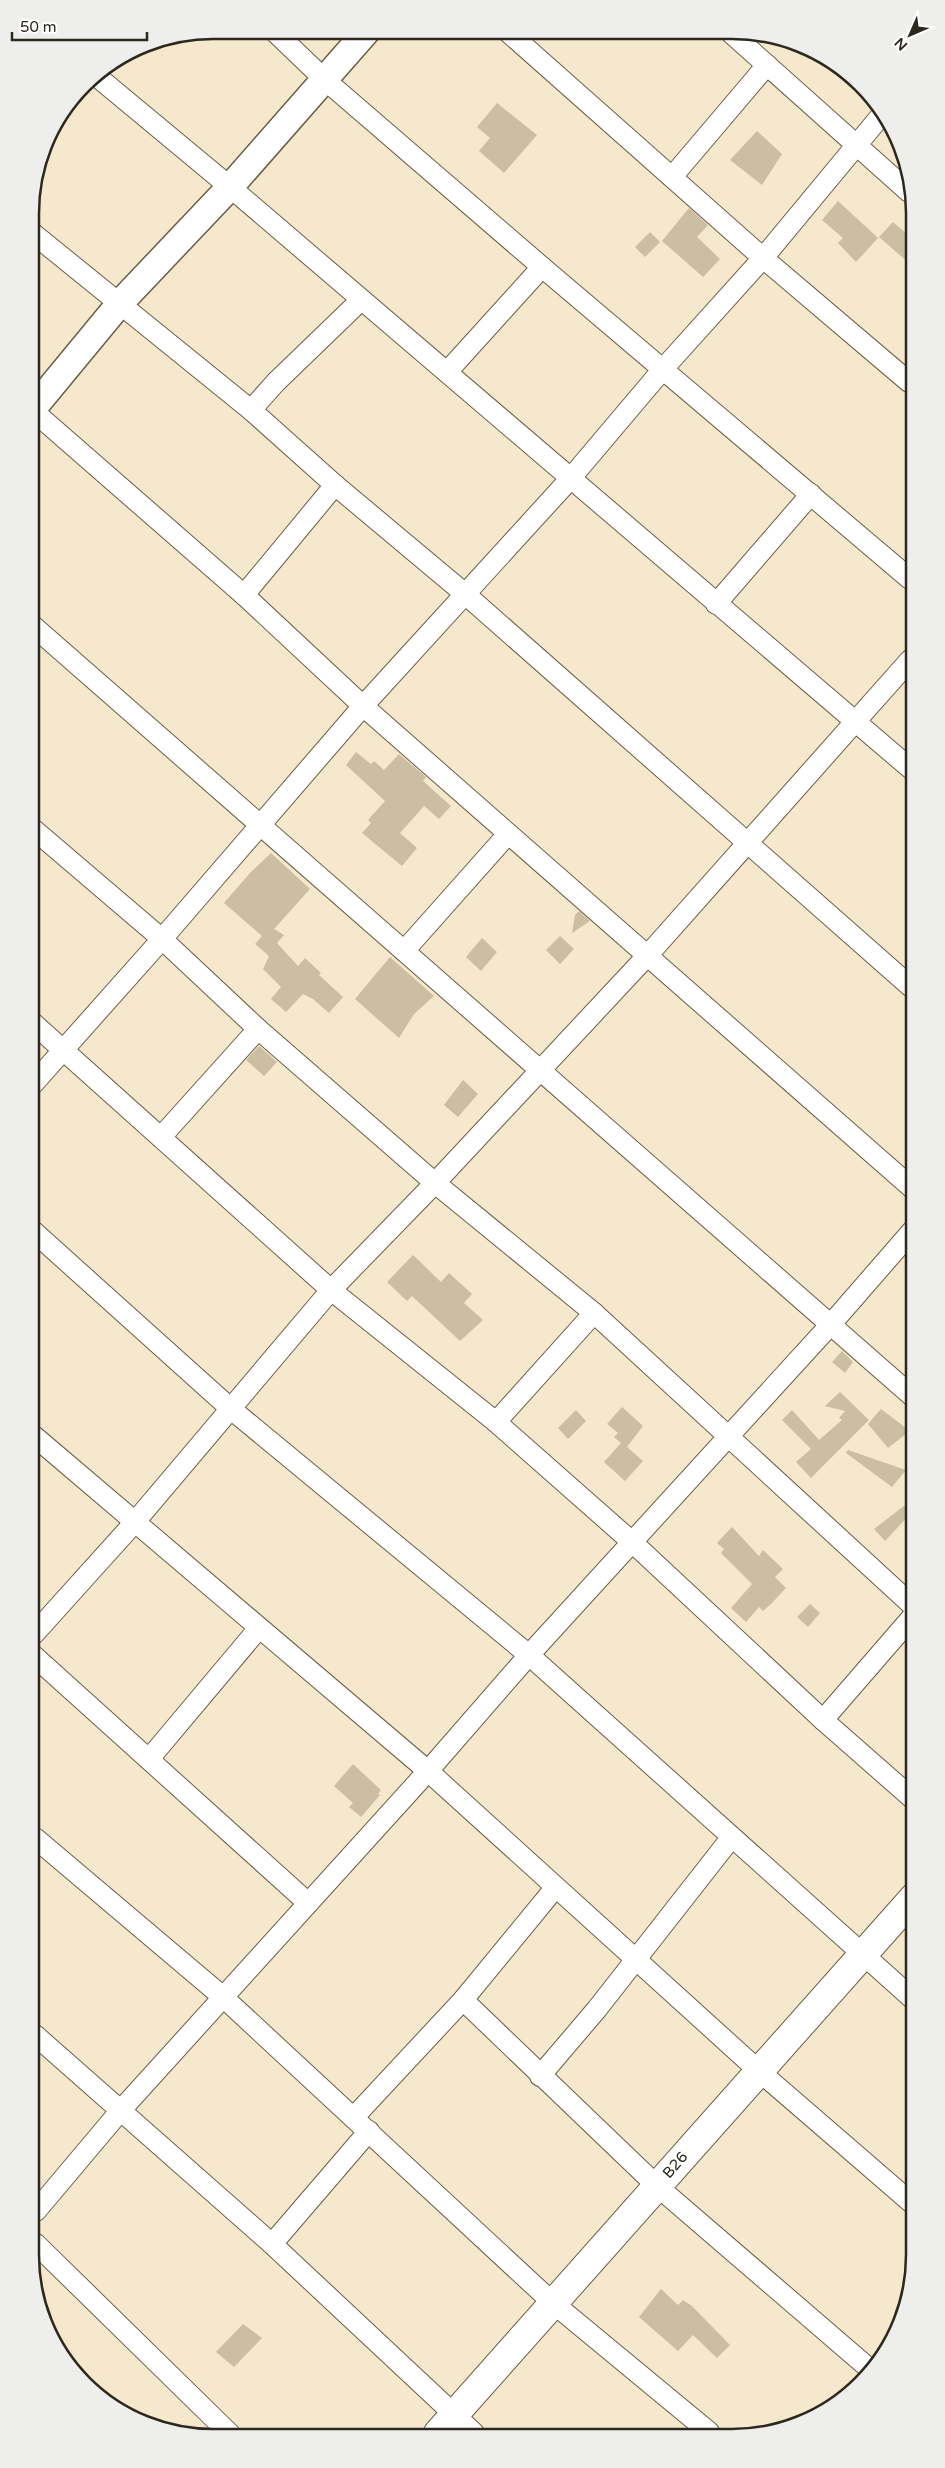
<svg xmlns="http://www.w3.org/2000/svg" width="945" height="2468" font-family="'Varela Round',sans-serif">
  <rect width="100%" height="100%" fill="#f5e8cc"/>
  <g fill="#cbbea3">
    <path d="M497 103 537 135 504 173 479 151 490 138 477 127Z"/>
    <path d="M757 131 782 154 762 185 730 160Z"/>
    <path d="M838 201 878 238 856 262 838 243 843 238 822 220Z"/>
    <path d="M689 208 708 225 697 237 720 259 703 277 662 241Z"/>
    <path d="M893 222 909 236V263L879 237Z"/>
    <path d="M650 232 660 242 645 257 635 247Z"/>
    <path d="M356 752 371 764 374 761 384 770 399 754 426 777 423 781 451 806 439 819 424 806 400 833 417 848 402 866 362 833 371 823 368 820 385 801 346 765Z"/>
    <path d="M271 853 310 889 274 929 284 935 277 943 298 966 305 958 321 973 319 975 343 997 329 1013 313 999 303 994 286 1012 271 999 281 987 263 969 269 956 255 944 262 936 224 903 250 873Z"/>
    <path d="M579 911 590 921 572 933 575 915Z"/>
    <path d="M560 936 574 949 560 964 546 950Z"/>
    <path d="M482 938 497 952 481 971 466 957Z"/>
    <path d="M390 957 434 996 414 1014 399 1038 355 999Z"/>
    <path d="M259 1046 277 1062 264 1076 246 1060Z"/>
    <path d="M463 1080 478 1094 458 1117 444 1105Z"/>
    <path d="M413 1255 441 1282 449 1273 472 1294 464 1303 483 1320 460 1341 412 1296 407 1301 387 1282Z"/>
    <path d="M842 1351 853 1362 845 1373 832 1362Z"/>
    <path d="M840 1392 869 1420 811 1478 796 1462 811 1449 782 1420 792 1410 819 1440 842 1420 839 1418 845 1411 825 1406Z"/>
    <path d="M622 1407 643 1426 627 1447 643 1461 625 1481 604 1462 621 1443 614 1437 618 1433 607 1424Z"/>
    <path d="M881 1409 910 1431 888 1448 868 1424Z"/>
    <path d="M576 1410 586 1421 568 1439 558 1428Z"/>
    <path d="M848 1450 906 1470 892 1487 846 1453Z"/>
    <path d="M913 1499V1511L885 1541 874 1529Z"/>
    <path d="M732 1527 759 1556 763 1550 783 1569 775 1577 786 1588 771 1604 763 1611 759 1607 746 1622 731 1608 752 1584 721 1553 724 1549 717 1543Z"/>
    <path d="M810 1604 820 1613 808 1627 797 1617Z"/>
    <path d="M353 1764 381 1790 378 1794 380 1795 361 1817 349 1807 353 1803 334 1786Z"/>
    <path d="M661 2289 678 2305 683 2300 692 2306 730 2345 717 2358 693 2335 678 2351 639 2317Z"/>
    <path d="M243 2324 262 2338 234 2367 216 2352Z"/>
  </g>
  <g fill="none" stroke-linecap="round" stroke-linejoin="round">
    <g stroke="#6a5e46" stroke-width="22">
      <g id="minor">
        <path d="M273 30 324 79 542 267 910 579"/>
        <path d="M508 32 763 258 909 382"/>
        <path d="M731 33 909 192"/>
        <path d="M94 74 230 187 911 769"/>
        <path d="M672 177 767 65"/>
        <path d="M30 231 251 410 335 485 464 593 911 987"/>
        <path d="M447 372 542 267"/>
        <path d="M32 410 244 595 363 706 912 1188"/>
        <path d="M251 410 276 382 361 300"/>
        <path d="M244 595 335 485"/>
        <path d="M716 604 811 494"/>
        <path d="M32 625 912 1396"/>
        <path d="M32 828 162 939 258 1029 435 1183 594 1313 913 1606"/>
        <path d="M404 951 508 834"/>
        <path d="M33 1023 331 1290 496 1422 632 1542 823 1720 913 1799"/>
        <path d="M33 1084 162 939 363 706 570 479 663 369 763 258 884 112"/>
        <path d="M161 1137 258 1029"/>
        <path d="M33 1231 231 1409 529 1655 914 2000"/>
        <path d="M496 1422 594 1313"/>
        <path d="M34 1436 428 1771 759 2071 914 2205"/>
        <path d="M34 1634 134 1523 331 1290 435 1183 647 956 910 660"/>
        <path d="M34 1656 308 1903"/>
        <path d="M823 1720 913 1616"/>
        <path d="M149 1759 259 1628"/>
        <path d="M35 1838 223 1997 553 2303 709 2432"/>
        <path d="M463 2000 657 2186 872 2371"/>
        <path d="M35 2035 272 2244 474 2433"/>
        <path d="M540 2076 597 2009 731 1838"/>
        <path d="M354 2117 463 2000 555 1888"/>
        <path d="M36 2211 121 2110 428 1771 529 1655 832 1323 912 1231"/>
        <path d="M36 2244 230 2434"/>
        <path d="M272 2244 369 2131"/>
      </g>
    </g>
    <g stroke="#6a5e46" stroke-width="29">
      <path id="major" d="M31 411 121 302 230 187 367 31"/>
    </g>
    <g stroke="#6a5e46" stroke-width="30">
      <path id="highway" d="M438 2433 914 1897"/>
    </g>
    <use href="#minor" stroke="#fff" stroke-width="20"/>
    <use href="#major" stroke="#fff" stroke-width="26"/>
    <use href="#highway" stroke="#fff" stroke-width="28"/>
  </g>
  <g text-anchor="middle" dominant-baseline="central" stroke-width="4" stroke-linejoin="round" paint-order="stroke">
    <g font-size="15" fill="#2d281d" stroke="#fff">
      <text transform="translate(675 2165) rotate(-49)">B26</text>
    </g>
  </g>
  <path d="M0 0H945V2468H0ZM213 39H732A174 174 0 0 1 906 213V2255A174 174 0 0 1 732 2429H213A174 174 0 0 1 39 2255V213A174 174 0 0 1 213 39Z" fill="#eeeeed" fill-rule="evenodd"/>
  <path fill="none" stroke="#2d281d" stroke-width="2.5" d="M213 39H732A174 174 0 0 1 906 213V2255A174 174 0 0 1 732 2429H213A174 174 0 0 1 39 2255V213A174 174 0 0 1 213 39Z"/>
  <g transform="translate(910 35) rotate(225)" stroke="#ffffff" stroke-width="4" paint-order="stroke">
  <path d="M0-4L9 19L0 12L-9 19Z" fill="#2d281d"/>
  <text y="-8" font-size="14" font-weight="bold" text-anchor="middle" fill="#2d281d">N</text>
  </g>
  <path d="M12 32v8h135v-8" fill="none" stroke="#2d281d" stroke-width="2.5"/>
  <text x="20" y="32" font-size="15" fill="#2d281d" stroke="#ffffff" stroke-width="4" paint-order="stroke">50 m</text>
</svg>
